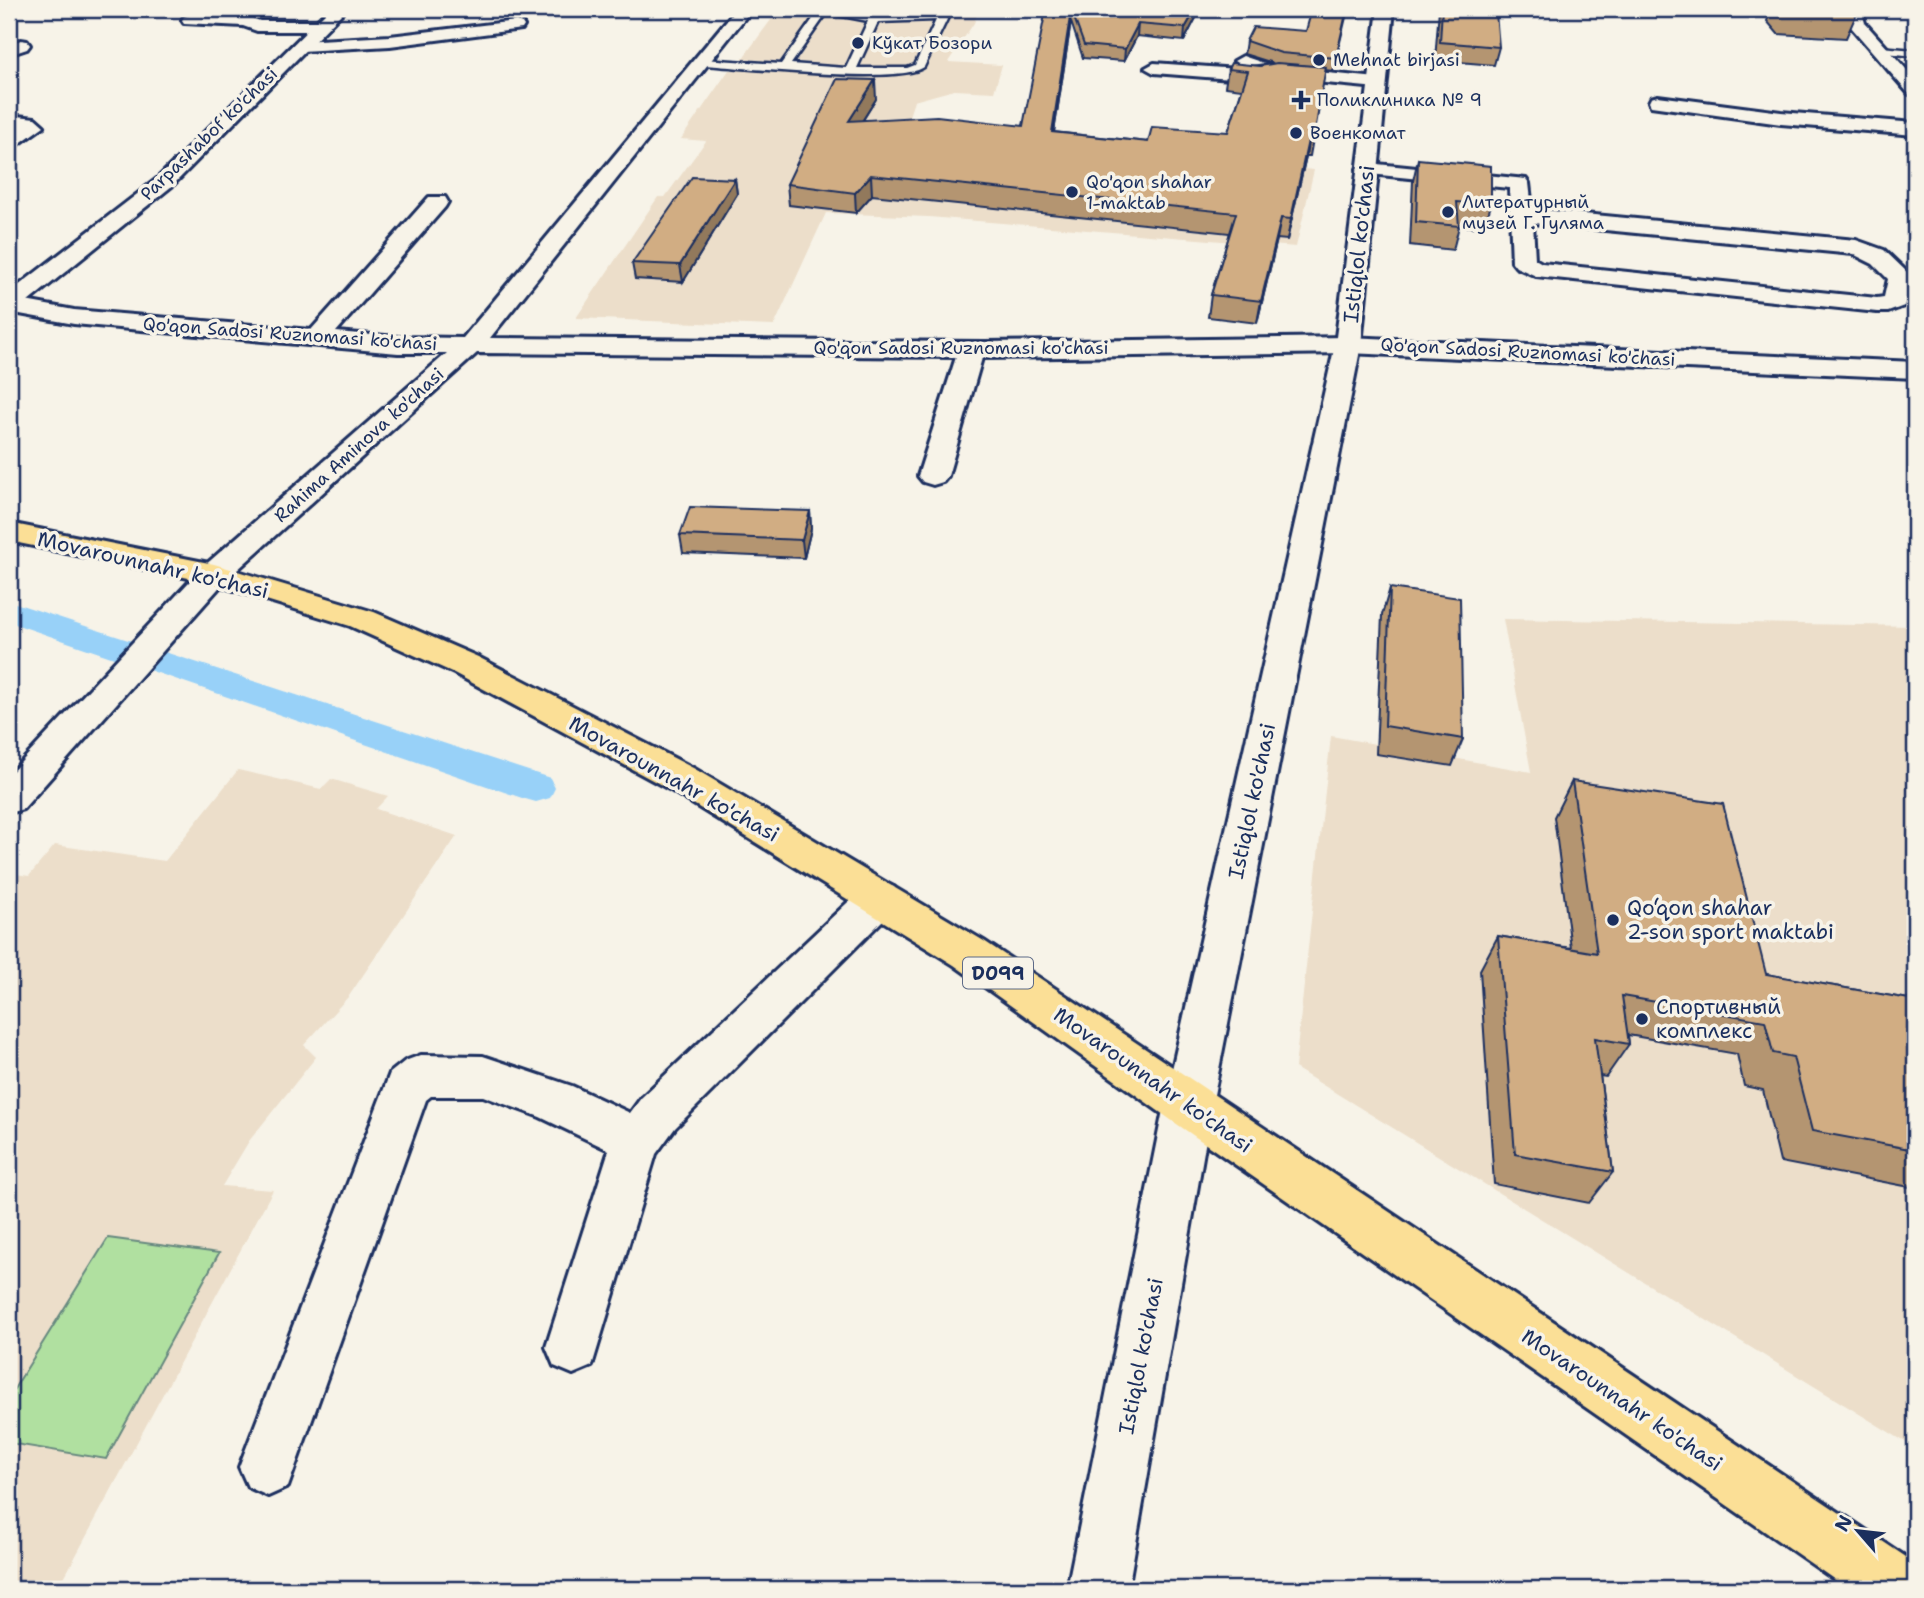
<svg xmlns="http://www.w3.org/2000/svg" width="1924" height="1598" font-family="'Shantell Sans',sans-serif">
  <rect width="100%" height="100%" fill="#f7f3e8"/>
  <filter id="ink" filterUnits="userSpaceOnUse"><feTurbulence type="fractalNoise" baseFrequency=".0143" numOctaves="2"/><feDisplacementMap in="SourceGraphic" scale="14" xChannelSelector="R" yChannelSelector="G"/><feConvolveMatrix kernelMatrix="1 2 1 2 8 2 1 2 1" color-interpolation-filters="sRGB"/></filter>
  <g filter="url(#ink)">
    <g fill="#ecdeca">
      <path d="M779 9H979L974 23 948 62 1002 65 994 92 954 90 914 101 909 116 916 128 1039 144 1314 170 1296 247 929 217 826 213 774 326 576 318 658 197H665L706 141 681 139 729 70H734Z"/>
      <path d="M1503 619 1915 626V1448L1295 1068 1331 736 1531 772Z"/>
      <path d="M238 770 321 789 331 779 388 796 376 809 457 836 349 996 304 1045 316 1057 249 1141 222 1186 273 1190 59 1587 9 1588V873L29 876 55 845 165 861Z"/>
    </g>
    <path fill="#b0e0a0" stroke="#66887f" stroke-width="2" d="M108 1238 219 1253 106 1459 9 1443V1397Z"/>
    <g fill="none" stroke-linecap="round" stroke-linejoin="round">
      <path fill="#98d1f8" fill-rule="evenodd" d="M9 601 550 778 555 788 550 798 536 802 522 798 9 622Z"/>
      <g stroke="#1b2f5e" stroke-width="5">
        <g id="lane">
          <path d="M820 9 881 16 939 14 942 9H952L924 67C900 85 741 67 702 65L697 62 702 59 781 64ZM827 13 868 21 846 68 791 64ZM936 20 915 65 907 68H857L878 22Z"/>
          <path d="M1880 47 1915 50V56L1876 52 1875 50Z"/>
        </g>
      </g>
      <g stroke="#1b2f5e" stroke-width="6">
        <g id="street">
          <path d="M736 9H752L490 338 985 342 1348 337 1915 362V378L1348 353 982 358 948 476 943 482 933 485 923 482 918 476 956 357 477 353 225 581 23 809 9 813V775L203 567 447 353H398L74 324 9 312V298L74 310 311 330 429 197H445L448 202 445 207 336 332 398 337 463 338Z"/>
          <path d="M1845 9H1861L1865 23 1915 79V95L1909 94 1851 27Z"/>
          <path d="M190 15 246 16 260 21H321L329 26 321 31H257L243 26 184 23 182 20 184 17Z"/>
          <path d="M516 21 522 23 524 26 522 29 390 46 301 51 292 46 301 41 390 36Z"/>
          <path d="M21 40 27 41 30 45 27 49 9 55V44Z"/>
          <path d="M1243 56 1278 68 1377 78 1386 83 1377 88 1274 78 1257 81 1154 73 1145 68 1154 63 1251 70 1234 61Z"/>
          <path d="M1658 96 1781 112 1915 123V135L1781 124 1651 106 1649 102 1651 98Z"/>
          <path d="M9 115 35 118 44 126 16 146 9 148V134L19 127H9Z"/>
          <path d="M1367 163 1526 179 1529 183 1532 209 1856 240 1884 250 1908 273 1915 274V288L1910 287 1904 306 1888 312H1877L1536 276 1516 267 1512 262 1509 188 1360 173 1357 169 1360 165ZM1533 223 1853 254 1873 264 1888 279 1884 297 1877 298 1542 263 1535 259Z"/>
          <path d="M879 882 894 887 900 898 894 909 675 1128 656 1154 592 1366 573 1374 554 1366 546 1347 609 1150 540 1117 483 1096H431L426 1100 288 1487 268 1496 248 1487 239 1467 390 1073 405 1061 421 1055 483 1056 572 1086 630 1113 641 1098 864 887Z"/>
        </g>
      </g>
      <g stroke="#1b2f5e" stroke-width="6">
        <g id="secondary">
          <path d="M329 9H346L172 186 18 310 9 312V293L158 178Z"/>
          <path d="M1378 9H1394L1361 345 1212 1105 1128 1589H1067L1164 1105 1335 345Z"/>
        </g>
      </g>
      <g stroke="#1b2f5e" stroke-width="6">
        <path id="highway" d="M9 523 214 564 374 612 478 657 695 769 984 941 1915 1563V1589H1848L1171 1120 954 965 669 789 454 673 350 626 208 582 9 541Z"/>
      </g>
      <use href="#lane" fill="#f7f3e8" fill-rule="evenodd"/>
      <use href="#street" fill="#f7f3e8" fill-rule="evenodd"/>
      <use href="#secondary" fill="#f7f3e8" fill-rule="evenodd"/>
      <use href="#highway" fill="#fbdf96" fill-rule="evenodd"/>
    </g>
    <g fill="#b49571" stroke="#1b2f5e" stroke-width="2">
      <path d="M846 9H896V13Z"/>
      <path d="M1066 9H1197L1196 18 1184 41 1137 36 1124 61 1083 58 1071 22 1054 132 1148 142 1228 132 1242 89 1225 87 1228 69 1273 63 1244 54 1246 41 1306 31 1348 9 1333 71 1325 70 1310 156H1306L1287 240 1277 239 1257 323 1208 317 1211 295 1230 233 872 195 856 213 789 205 787 184 876 99 863 120 1023 126 1067 10Z"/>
      <path d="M1439 9H1476V11L1499 47 1494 65 1435 60Z"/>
      <path d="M1758 9H1854L1857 13 1846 38 1778 34 1767 21 1771 10 1767 12 1764 17Z"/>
      <path d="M1418 159 1491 205 1484 228 1459 226 1453 250 1410 245 1413 181Z"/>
      <path d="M735 179 737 194 683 282 635 279 632 263Z"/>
      <path d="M810 511 811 529 804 558 683 553 680 535Z"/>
      <path d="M1390 588 1463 739 1452 766 1376 754 1382 615Z"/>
      <path d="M1572 781 1766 974 1915 1000V1188L1780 1162 1763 1090 1744 1086 1737 1054 1628 1035 1629 1044 1606 1077 1600 1076 1613 1172 1589 1203 1494 1184 1480 970 1498 936 1571 948 1554 817Z"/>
    </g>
    <g fill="#92795c" stroke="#1b2f5e" stroke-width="2">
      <path d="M1196 9H1197L1196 18 1184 41 1185 28Z"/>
      <path d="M1071 11 1070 28 1051 151 1052 132Z"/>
      <path d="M1138 24 1137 36 1124 61 1125 49Z"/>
      <path d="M875 80 876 99 850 140 849 121Z"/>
      <path d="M1309 136 1306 156 1287 240 1291 219Z"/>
      <path d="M871 175 872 195 856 213 855 193Z"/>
      <path d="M735 179 737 194 683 282 680 265Z"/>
      <path d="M1281 218 1277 239 1257 323 1261 301Z"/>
      <path d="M810 511 811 529 804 558 802 540Z"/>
    </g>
    <g fill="#d1ad83" stroke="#1b2f5e" stroke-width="2">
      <path d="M1046 9H1059L1071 11 1052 132 1148 142 1152 127 1228 132 1248 71 1228 69 1231 63 1260 66 1277 63 1326 67 1314 137 1309 136 1291 219 1281 218 1261 301 1211 295 1236 213 871 175 855 193 787 184 837 79 875 80 849 121 937 116 1023 126Z"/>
      <path d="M1071 9H1196L1185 28 1138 24 1125 49 1084 45Z"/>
      <path d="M1312 9H1347L1336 58 1281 53 1246 41 1253 27 1306 31Z"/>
      <path d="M1442 9H1476V11L1496 13 1499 47 1440 42Z"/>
      <path d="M1788 9H1854L1857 13Z"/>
      <path d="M1418 159 1491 166V205L1457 202 1459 226 1416 222Z"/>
      <path d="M692 177 735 179 680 265 632 263Z"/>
      <path d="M690 507 810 511 802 540 680 535Z"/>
      <path d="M1390 588 1460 598 1463 739 1385 726Z"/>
      <path d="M1572 781 1723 804 1766 974 1915 1000V1150L1812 1131 1793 1057 1773 1053 1765 1021 1622 996 1629 1044 1595 1038 1613 1172 1515 1154 1498 936 1597 953Z"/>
    </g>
  </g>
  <g fill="#1b2f5e" stroke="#f7f3e8" stroke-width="2.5">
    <circle cx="858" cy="43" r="7"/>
    <circle cx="1319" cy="60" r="7"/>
    <path d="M1297.5 89.5h7v7h7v7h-7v7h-7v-7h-7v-7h7z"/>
    <circle cx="1296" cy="133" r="7"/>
    <circle cx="1072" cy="192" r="7"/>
    <circle cx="1448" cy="212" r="7"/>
    <circle cx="1613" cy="920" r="7"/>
    <circle cx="1642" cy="1019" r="7"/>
  </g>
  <g text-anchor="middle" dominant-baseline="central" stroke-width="7" stroke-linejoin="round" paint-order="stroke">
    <g font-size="18" fill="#1b2f5e" stroke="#f7f3e8" text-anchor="start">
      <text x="872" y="43">Кўкат Бозори</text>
      <text x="1333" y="60">Mehnat birjasi</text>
      <text x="1317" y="100">Поликлиника № 9</text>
      <text x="1310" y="133">Военкомат</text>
      <text x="1086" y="182">Qo'qon shahar<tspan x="1086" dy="21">1-maktab</tspan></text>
      <text x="1462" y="202">Литературный<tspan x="1462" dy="21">музей Г. Гуляма</tspan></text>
    </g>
    <g font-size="18" fill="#1b2f5e" stroke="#f7f3e8">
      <text transform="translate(209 134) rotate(-44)">Parpashabof ko'chasi</text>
      <text transform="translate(290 334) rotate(4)">Qo'qon Sadosi Ruznomasi ko'chasi</text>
      <text x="961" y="348">Qo'qon Sadosi Ruznomasi ko'chasi</text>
      <text transform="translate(1528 352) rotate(3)">Qo'qon Sadosi Ruznomasi ko'chasi</text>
      <text transform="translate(359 445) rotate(-42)">Rahima Aminova ko'chasi</text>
    </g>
    <rect fill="#f7f3e8" stroke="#5d6a87" stroke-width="2" x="963" y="957.5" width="70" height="31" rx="5"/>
    <g font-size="19" font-weight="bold" fill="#1b2f5e">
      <text x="998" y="973">D099</text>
    </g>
    <g font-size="21" fill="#1b2f5e" stroke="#f7f3e8">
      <text transform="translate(1359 244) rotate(-84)">Istiqlol ko'chasi</text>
      <text transform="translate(153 565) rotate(13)">Movarounnahr ko'chasi</text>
      <text transform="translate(674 779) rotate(29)">Movarounnahr ko'chasi</text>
      <text transform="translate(1252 801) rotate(-78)">Istiqlol ko'chasi</text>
      <text transform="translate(1153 1080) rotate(35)">Movarounnahr ko'chasi</text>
      <text transform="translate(1141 1356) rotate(-79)">Istiqlol ko'chasi</text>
      <text transform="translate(1622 1400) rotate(34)">Movarounnahr ko'chasi</text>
    </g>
    <g font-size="21" fill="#1b2f5e" stroke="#f7f3e8" text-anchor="start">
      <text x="1627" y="908">Qo‘qon shahar<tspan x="1627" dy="24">2-son sport maktabi</tspan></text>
      <text x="1656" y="1007">Спортивный<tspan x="1656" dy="24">комплекс</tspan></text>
    </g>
  </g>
  <rect width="1924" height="1598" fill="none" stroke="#f7f3e8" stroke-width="35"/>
  <rect x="18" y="18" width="1889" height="1563" fill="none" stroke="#1b2f5e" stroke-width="2.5" filter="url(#ink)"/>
  <g transform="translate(1858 1531) rotate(298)" stroke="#f7f3e8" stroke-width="5" paint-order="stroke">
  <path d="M0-5L12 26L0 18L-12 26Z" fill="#1b2f5e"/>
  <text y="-10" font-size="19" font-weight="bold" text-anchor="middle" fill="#1b2f5e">N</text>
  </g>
</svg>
